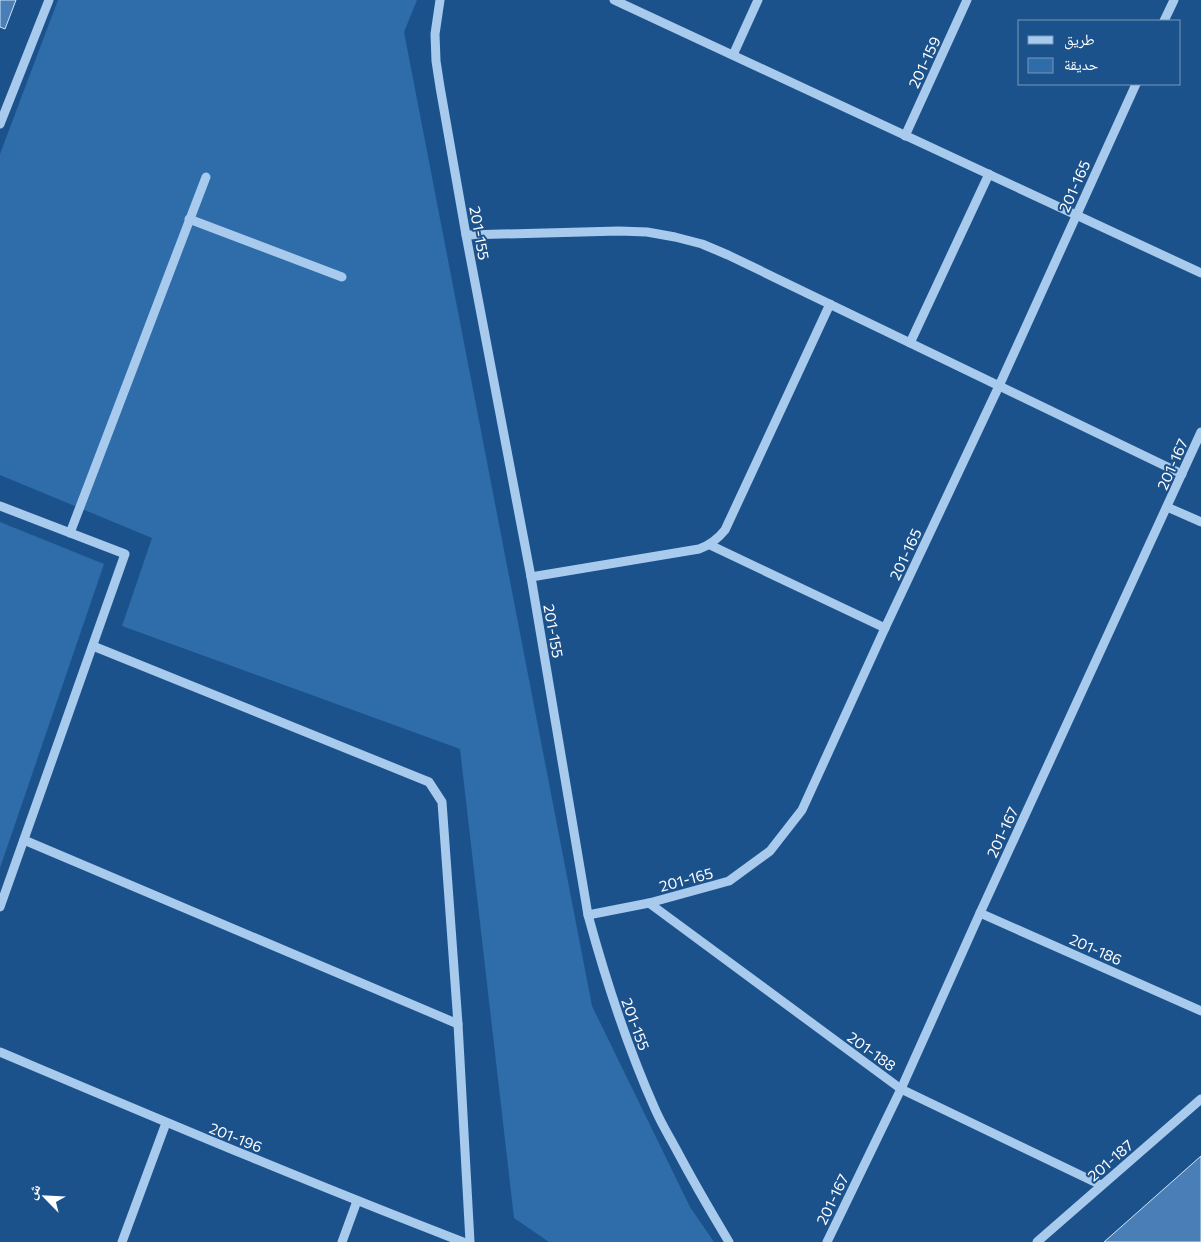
<svg xmlns="http://www.w3.org/2000/svg" width="1201" height="1242" font-family="Commissioner,'Noto Naskh Arabic',sans-serif">
  <rect width="100%" height="100%" fill="#1c528c"/>
  <g fill="#2f6caa">
    <path d="M58 0H417L404 32 592 1006 690 1207 714 1242H549L514 1218 460 749 122 626 152 538 0 475V154Z"/>
    <path d="M0 522 104 564 0 868Z"/>
  </g>
  <g fill="#497eb6" stroke="#cde3f9">
    <path d="M0 0H16L5 29 0 27Z"/>
    <path d="M1201 1156V1242H1104Z"/>
  </g>
  <g fill="none" stroke-linecap="round" stroke-linejoin="round">
    <g stroke="#a8caed" stroke-width="9">
      <path d="M440 0 435 34 436 61 440 87 466 235 531 577 588 915C606 981 627 1046 655 1109 661 1123 669 1136 676 1149 693 1181 711 1212 729 1242"/>
      <path d="M614 0 1201 273"/>
      <path d="M1164 21 1174 0"/>
      <path d="M733 55 758 0"/>
      <path d="M0 124 49 0"/>
      <path d="M905 136 967 0"/>
      <path d="M189 219 342 277"/>
      <path d="M466 235 619 231 647 232 675 237 702 244 728 255 1182 474"/>
      <path d="M910 343 989 174"/>
      <path d="M0 506 125 554 0 907"/>
      <path d="M1167 507 1201 522"/>
      <path d="M70 533 206 177"/>
      <path d="M710 545 885 628"/>
      <path d="M531 577 699 549C710 545 717 540 725 530L830 304"/>
      <path d="M93 646 429 782 442 802 458 1024 470 1242"/>
      <path d="M24 840 458 1024"/>
      <path d="M649 903 901 1089 1101 1185"/>
      <path d="M980 913 1201 1011"/>
      <path d="M588 915 649 903 729 881 770 851 802 810 885 628 999 386 1136 84"/>
      <path d="M0 1052C154 1117 307 1182 463 1242"/>
      <path d="M122 1242 166 1123"/>
      <path d="M342 1242 357 1201"/>
      <path d="M827 1242 901 1089 980 913 1201 432"/>
      <path d="M1037 1242 1201 1099"/>
    </g>
  </g>
  <g text-anchor="middle" dominant-baseline="central" stroke-width="4" stroke-linejoin="round" paint-order="stroke">
    <g font-size="15" fill="#fff" stroke="#1c528c">
      <text transform="translate(924 62) rotate(-65)">201-159</text>
      <text transform="translate(1074 186) rotate(-66)">201-165</text>
      <text transform="translate(480 233) rotate(80)">201-155</text>
      <text transform="translate(1172 464) rotate(-66)">201-167</text>
      <text transform="translate(905 554) rotate(-65)">201-165</text>
      <text transform="translate(554 631) rotate(80)">201-155</text>
      <text transform="translate(1002 832) rotate(-65)">201-167</text>
      <text transform="translate(686 879) rotate(-15)">201-165</text>
      <text transform="translate(1096 949) rotate(24)">201-186</text>
      <text transform="translate(636 1024) rotate(70)">201-155</text>
      <text transform="translate(872 1051) rotate(36)">201-188</text>
      <text transform="translate(236 1137) rotate(22)">201-196</text>
      <text transform="translate(1110 1160) rotate(-41)">201-187</text>
      <text transform="translate(832 1199) rotate(-64)">201-167</text>
    </g>
  </g>
  <rect x="1018" y="20" width="162" height="65" fill="#1c528c" stroke="#7797ba"/>
  <rect x="1028" y="36" width="25" height="8" fill="#a8caed" stroke="#7797ba"/>
  <text x="1064" y="45" font-size="15" fill="#ffffff">طريق</text>
  <rect x="1028" y="58" width="25" height="15" fill="#2f6caa" stroke="#7797ba"/>
  <text x="1064" y="70" font-size="15" fill="#ffffff">حديقة</text>
  <g transform="translate(45 1197) rotate(294)" stroke="#1c528c" stroke-width="4" paint-order="stroke">
  <path d="M0-4L9 19L0 12L-9 19Z" fill="#ffffff"/>
  <text y="-8" font-size="14" font-weight="bold" text-anchor="middle" fill="#ffffff">ش</text>
  </g>
</svg>
